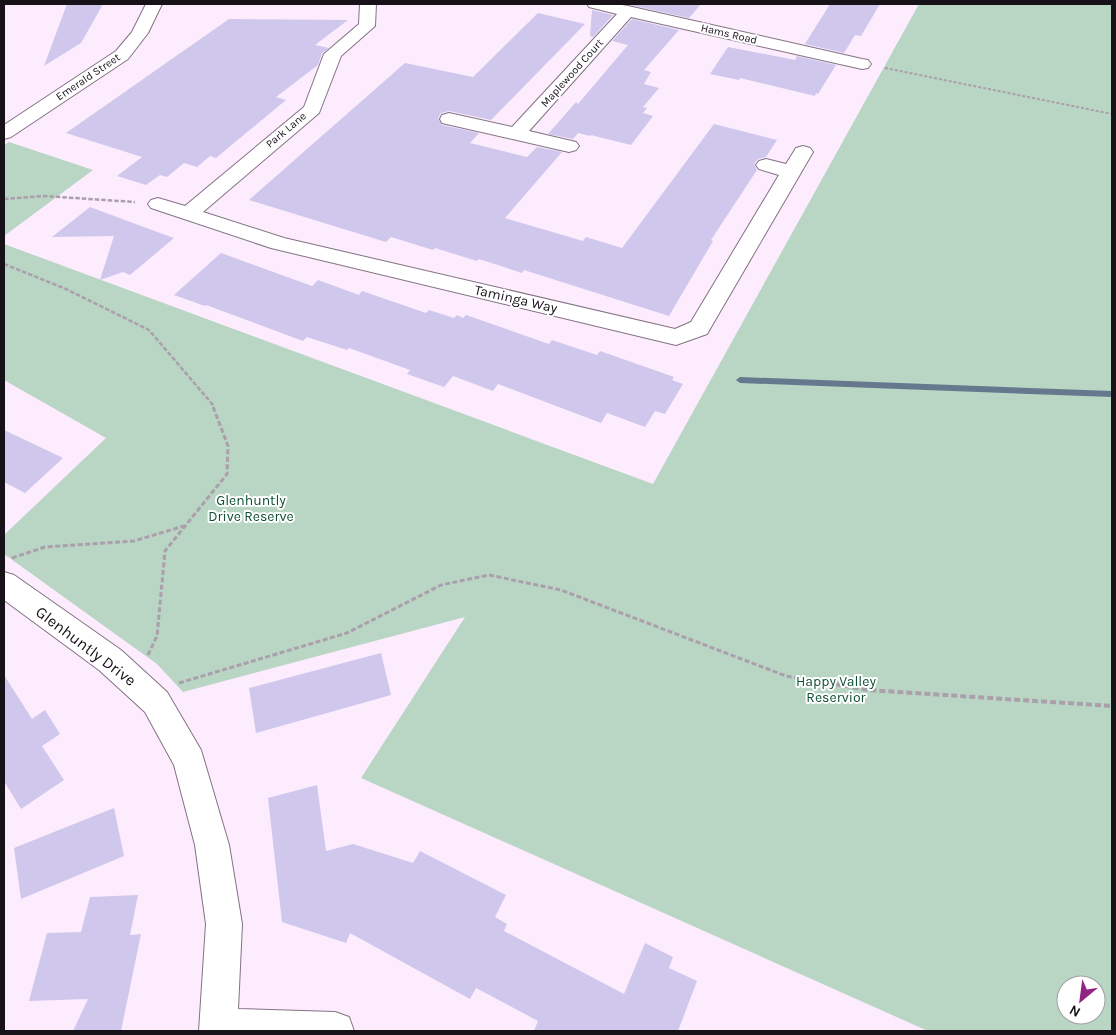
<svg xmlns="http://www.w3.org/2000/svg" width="1116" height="1035" font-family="Karla,sans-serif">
  <rect width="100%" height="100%" fill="#fcecfd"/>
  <g fill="#b9d5c4" fill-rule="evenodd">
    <path d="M919 4H1112V1031H928L361 778 465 617 183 692 157 664 4 554V535L106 438 4 380V244L653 484ZM1066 985H1096V1015H1066Z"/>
    <path d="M9 142 93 170 4 236V145Z"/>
  </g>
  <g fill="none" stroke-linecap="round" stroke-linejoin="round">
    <path fill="#66788e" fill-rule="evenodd" d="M740 377 1112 391V397L740 383 736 380Z"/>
  </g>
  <g fill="#cfc7ec">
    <path d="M67 4H103L81 43 44 66Z"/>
    <path d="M626 4H701L689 18Z"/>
    <path d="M830 4H880L861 36 855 35 844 53 805 44Z"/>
    <path d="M592 10 613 15 593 37 590 36Z"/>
    <path d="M538 13 585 24 491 120 449 111 441 113 438 118 442 125 479 133 470 143 527 157 537 147 562 152 505 218 583 241 586 237 622 248 714 124 777 140 766 157 758 159 754 164 757 170 711 240 713 241 669 316 524 270 522 273 479 259 477 261 435 248 433 250 391 237 386 242 249 200 405 63 473 77Z"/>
    <path d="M229 19 348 20 315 45 329 48 322 53 318 65 276 97 286 100 216 158 210 156 197 167 184 163 167 177 160 175 146 185 117 176 142 157 66 133Z"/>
    <path d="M632 19 679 30 644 70 651 72 644 84 659 88 643 107 647 108 643 113 653 116 631 145 591 135 590 136 578 133 573 139 548 134 576 102 578 104 628 45 612 41Z"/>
    <path d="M728 47 795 60 797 56 836 65 818 94 816 93 815 96 740 78 739 80 710 74Z"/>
    <path d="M90 207 160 233 174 238 130 275 123 272 100 280 114 236 52 237Z"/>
    <path d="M221 253 312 286 318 280 359 295 362 291 426 313 429 310 454 318 457 315 463 318 466 315 549 344 552 340 597 355 600 351 674 377 672 380 683 384 665 414 655 411 645 427 607 413 601 423 498 384 493 391 453 376 444 387 407 374 410 370 349 348 347 350 307 337 303 341 206 305 205 306 174 295Z"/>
    <path d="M4 430 63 458 25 493 4 482Z"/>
    <path d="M381 653 391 695 256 733 249 688Z"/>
    <path d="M4 675 32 719 45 710 60 734 42 746 64 780 21 809 4 781Z"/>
    <path d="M317 785 326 851 353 844 413 863 420 851 506 895 495 917 507 924 504 931 624 994 645 943 673 957 669 968 697 981 678 1031H534L538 1021 476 988 470 999 350 933 346 943 282 922 268 798Z"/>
    <path d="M114 808 124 856 21 899 14 848Z"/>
    <path d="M138 895 130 935 141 934 121 1031H73L88 999 29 1001 47 933 81 932 90 897Z"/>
  </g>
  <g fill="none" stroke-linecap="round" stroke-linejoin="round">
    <g stroke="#837284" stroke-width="2">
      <g id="minor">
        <path d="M146 4H162L148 33 128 59 11 137 4 139V125L116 51 132 32Z"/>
        <path d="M360 4H376L375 26 341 56 319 113 203 212 284 238 675 329 691 322 779 175 759 169 756 165 759 161 766 159 786 164 796 148 803 146 810 148 813 152 707 334 676 345 271 248 151 208 148 204 151 200 158 198 185 206 304 107 324 54 359 24Z"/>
        <path d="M587 4H616L628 6 862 59 868 60 871 64 868 68 862 69 631 17 529 131 576 142 579 146 576 150 569 152 442 123 440 119 442 115 449 113 512 127 617 14 589 7Z"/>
        <path d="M4 572 14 575 121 650 167 692 201 750 229 845 242 924 238 1009 335 1012 349 1017 354 1031H199L206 924 195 845 174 765 145 712 99 670 4 600Z"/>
      </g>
    </g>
    <path stroke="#ab9fac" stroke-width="2" stroke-dasharray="3 2" stroke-linecap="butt" d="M885 68 1112 114"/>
    <g stroke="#ab9fac" stroke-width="2.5" stroke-dasharray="4.5 2" stroke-linecap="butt">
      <path d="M4 199 44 196 135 202"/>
      <path d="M4 264 66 289 149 330 213 405"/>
    </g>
    <g stroke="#ab9fac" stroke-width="3" stroke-dasharray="5 2.5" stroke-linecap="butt">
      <path d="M12 558 45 547 134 541 184 526"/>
      <path d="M148 655 157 636 165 551 227 474 228 446 212 404"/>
      <path d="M179 683 347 633 441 585 489 575 561 590 786 676 843 686"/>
    </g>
    <path stroke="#ab9fac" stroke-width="4" stroke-dasharray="6 3" stroke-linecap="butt" d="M835 684 868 690 1112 706"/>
    <use href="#minor" fill="#fff" fill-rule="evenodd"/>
  </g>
  <g text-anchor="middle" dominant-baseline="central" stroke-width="4" stroke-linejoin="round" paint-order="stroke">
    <g font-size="11" fill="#171118" stroke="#fff">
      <text transform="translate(729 34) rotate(13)">Hams Road</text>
      <text transform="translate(572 73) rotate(-48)">Maplewood Court</text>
      <text transform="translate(88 77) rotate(-34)">Emerald Street</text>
      <text transform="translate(286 130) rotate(-40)">Park Lane</text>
    </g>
    <g font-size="14" fill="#171118" stroke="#fff">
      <text transform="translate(516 299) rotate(13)">Taminga Way</text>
    </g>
    <g font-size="14" fill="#0f5033" stroke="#fff">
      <text x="251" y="500">Glenhuntly<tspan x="251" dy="16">Drive Reserve</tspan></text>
      <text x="836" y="681">Happy Valley<tspan x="836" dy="16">Reservior</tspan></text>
    </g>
    <g font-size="16" fill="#171118" stroke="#fff">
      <text transform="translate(86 646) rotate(37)">Glenhuntly Drive</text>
    </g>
  </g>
  <rect width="1116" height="1035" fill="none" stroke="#171118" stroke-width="10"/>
  <g transform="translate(1081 1000) rotate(209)"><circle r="24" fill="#ffffff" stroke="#a2a0a3"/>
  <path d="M0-4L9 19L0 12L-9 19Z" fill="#912385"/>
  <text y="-8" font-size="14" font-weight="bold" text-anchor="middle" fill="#171118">N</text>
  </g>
</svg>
